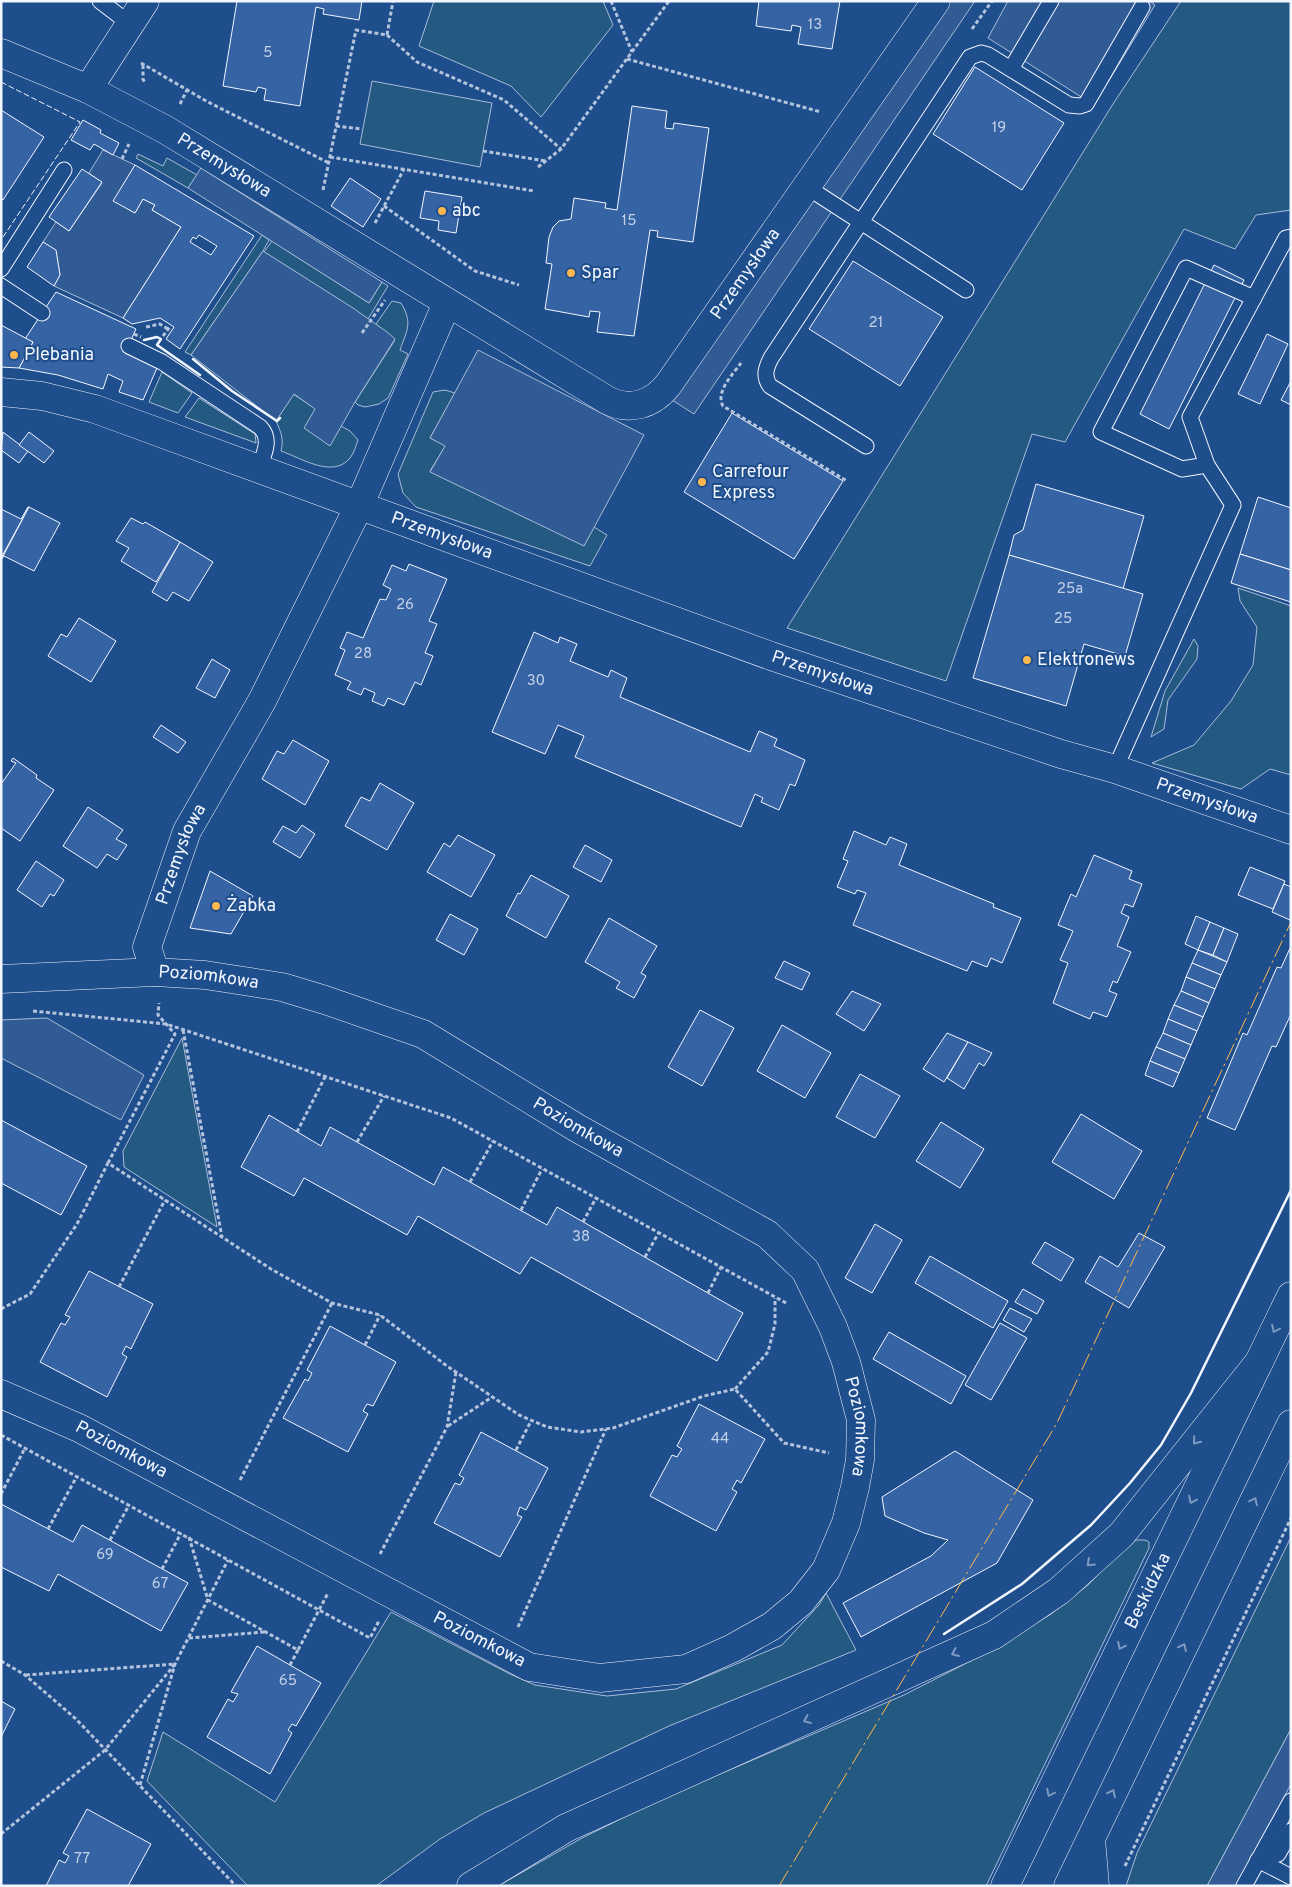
<svg xmlns="http://www.w3.org/2000/svg" width="1292" height="1887" font-family="Overpass,sans-serif">
  <rect width="100%" height="100%" fill="#1f4e8c"/>
  <g fill="#245a82" stroke="#a8bbd7">
    <path d="M434 1H603L613 25 541 117 511 86 419 46Z"/>
    <path d="M1181 1H1291V210L1256 215 1235 249 1184 229 1065 442 1032 434 946 681 787 628 1113 104Z"/>
    <path d="M372 81 492 103 480 167 360 144Z"/>
    <path d="M138 154 163 166 167 158 197 175 188 188 136 158Z"/>
    <path d="M262 235 269 240 263 251 191 355 185 352Z"/>
    <path d="M272 241 369 303 382 282 388 286 368 319 264 252Z"/>
    <path d="M392 301 401 303C413 323 407 330 400 350L408 354 388 398 379 404 365 407 358 405 355 402 395 340 376 324Z"/>
    <path d="M162 372 192 393 178 413 149 402Z"/>
    <path d="M445 390 455 393 430 438 446 445 430 471 584 545 594 527 607 535 590 566 416 507 403 493 398 474 433 392Z"/>
    <path d="M293 394 316 409 305 428 330 445 341 426 350 431 358 440C356 446 354 453 350 458 333 479 301 458 281 451 284 439 281 432 276 421Z"/>
    <path d="M199 398 255 434 256 443 185 417Z"/>
    <path d="M1238 588 1291 606V775L1270 769 1241 789 1152 763 1194 745 1231 701 1253 665 1257 627 1240 601Z"/>
    <path d="M1194 639 1198 646 1197 659 1168 700 1164 729 1151 737 1165 691Z"/>
    <path d="M182 1038 217 1227 124 1167 123 1151Z"/>
    <path d="M1291 1537V1729L1207 1886H1126L1137 1853Z"/>
    <path d="M1137 1540H1145L1149 1542V1548L986 1886H498L582 1838 657 1801 904 1695 994 1649 1051 1614 1088 1585 1129 1543Z"/>
    <path d="M826 1593 856 1650 669 1726 484 1813 440 1839 376 1886H248L147 1781 163 1732 275 1802 391 1612 510 1674 535 1685 607 1696 676 1689 782 1645 819 1605Z"/>
  </g>
  <g fill="#305b95" stroke="#a8bbd7">
    <path d="M944 1H975L694 414 669 398Z"/>
    <path d="M1008 1H1149L1155 5 1094 105 988 38Z"/>
    <path d="M103 150 135 165 114 201 135 213 143 199 155 205 152 210 181 227 123 318 54 286 60 275 56 251 43 242 56 222 69 231 102 183 89 173Z"/>
    <path d="M201 168 382 282 369 303 188 188Z"/>
    <path d="M263 251 353 308 387 332 395 339 355 402 330 446 304 428 315 409 294 394 276 421 191 355Z"/>
    <path d="M478 350 644 435 584 546 430 472 445 446 430 438Z"/>
    <path d="M47 1018 144 1075 121 1120 1 1058V1020Z"/>
    <path d="M1291 1729V1784L1236 1886H1207Z"/>
  </g>
  <g fill="#3563a3" stroke="#f2f6ff" fill-rule="evenodd">
    <path d="M237 1H362L359 20 323 14 324 9 316 7 300 106 264 100 266 89 258 87 256 92 223 86Z"/>
    <path d="M759 1H840L832 49 798 44 801 27 792 25 791 31 756 26Z"/>
    <path d="M975 67 1064 123 1022 190 933 134Z"/>
    <path d="M632 106 667 111 665 128 673 129 674 123 709 128 693 242 657 237 658 231 650 230 634 336 597 332 600 312 590 311 589 317 545 309 552 264 546 263 549 237 553 227 559 221 571 219 574 198 606 203 605 208 617 210Z"/>
    <path d="M1 110 44 137 3 200 1 199Z"/>
    <path d="M83 120 101 130 100 133 119 143 113 155 94 144 90 150 71 140Z"/>
    <path d="M135 165 254 236 180 349 166 339 174 327 160 318 132 324 123 318 181 227 152 210 155 205 143 199 135 213 113 201ZM199 235 217 246 211 255 190 242 193 237 196 239Z"/>
    <path d="M82 169 102 182 69 231 49 217Z"/>
    <path d="M350 178 381 199 363 227 331 206Z"/>
    <path d="M425 191 462 197 456 233 438 230 439 221 420 218Z"/>
    <path d="M43 242 56 250 60 275 54 286 27 267Z"/>
    <path d="M853 261 943 317 900 386 809 329Z"/>
    <path d="M1214 265 1244 280 1169 429 1140 414Z"/>
    <path d="M56 292 136 329 125 353 157 368 143 400 119 392 123 381 108 374 103 389 58 375 19 368 33 342 25 339Z"/>
    <path d="M1 325 33 342 19 368 1 367Z"/>
    <path d="M1267 334 1288 344 1260 404 1238 394Z"/>
    <path d="M1291 381V405L1281 400Z"/>
    <path d="M732 413 843 481 794 559 684 492Z"/>
    <path d="M3 432 28 451 19 463 1 450Z"/>
    <path d="M29 432 54 451 44 463 19 445Z"/>
    <path d="M1036 484 1144 516 1123 589 1009 555 1014 535 1023 530Z"/>
    <path d="M1258 497 1291 508V570L1240 554Z"/>
    <path d="M28 507H29L1 558V509L21 519Z"/>
    <path d="M29 507 60 523 34 571 4 556 1 560Z"/>
    <path d="M131 518 143 524 145 522 180 542 156 582 121 561 129 548 116 541Z"/>
    <path d="M180 542 213 562 189 601 173 592 167 601 152 592Z"/>
    <path d="M1240 554 1291 570V602L1231 583Z"/>
    <path d="M1009 555 1143 594 1125 656 1084 644 1066 706 973 678Z"/>
    <path d="M409 564 447 579 429 621 437 624 425 653 433 656 421 685 415 682 404 705 388 698 384 706 372 701 375 693 364 688 361 695 347 689 351 682 335 675 345 650 340 648 347 632 363 638 380 599 386 600 391 589 383 585 392 565 406 571Z"/>
    <path d="M79 618 116 641 91 682 48 656 61 634 67 637Z"/>
    <path d="M534 632 558 643 560 637 577 644 570 661 608 677 611 670 627 678 620 697 750 752 759 731 777 739 774 746 805 760 795 786 790 784 779 810 761 802 763 798 755 794 741 827 575 757 584 736 558 725 545 754 492 732Z"/>
    <path d="M212 659 230 670 215 698 196 688Z"/>
    <path d="M161 725 186 742 178 753 153 737Z"/>
    <path d="M293 740 329 761 305 805 262 779 277 751 284 754Z"/>
    <path d="M13 758 37 775 36 778 54 790 20 841 1 828V784L16 763 11 761Z"/>
    <path d="M380 783 414 803 387 850 345 826 361 797 370 801Z"/>
    <path d="M88 807 123 830 116 839 127 845 117 860 107 854 97 868 63 846Z"/>
    <path d="M302 825 315 834 300 858 273 842 283 826 296 833Z"/>
    <path d="M854 831 886 845 890 837 907 844 899 865 994 904 993 907 1021 918 1002 963 991 958 987 967 972 961 967 971 853 925 866 893 857 890 855 894 837 887 848 861 843 859Z"/>
    <path d="M458 835 495 855 471 897 427 872 444 843 450 847Z"/>
    <path d="M585 845 612 860 601 882 573 867Z"/>
    <path d="M1094 855 1132 871 1129 879 1142 884 1133 907 1125 904 1121 913 1129 917 1117 946 1131 952 1117 983 1113 981 1109 991 1117 994 1107 1017 1093 1012 1090 1019 1053 1003 1068 963 1060 960 1073 931 1058 925 1071 894 1076 897Z"/>
    <path d="M36 861 64 880 54 896 50 894 42 907 17 890Z"/>
    <path d="M1250 867 1285 881 1273 909 1238 895Z"/>
    <path d="M210 871 253 896 231 934 190 928Z"/>
    <path d="M531 875 569 896 546 938 506 916 518 893 520 894Z"/>
    <path d="M1284 884 1291 887V922L1290 920 1272 912Z"/>
    <path d="M450 914 478 929 464 955 436 940Z"/>
    <path d="M1196 916 1210 922 1198 950 1185 944Z"/>
    <path d="M609 918 657 946 641 973 646 976 634 998 616 988 620 982 585 962Z"/>
    <path d="M1210 922 1224 928 1213 955 1198 950Z"/>
    <path d="M1224 928 1238 934 1227 962 1213 955Z"/>
    <path d="M1291 946V1014L1276 1047 1272 1046 1235 1130 1207 1118 1243 1033 1247 1035 1277 967 1281 968Z"/>
    <path d="M1198 950 1227 962 1221 975 1192 963Z"/>
    <path d="M784 961 810 973 802 990 775 978Z"/>
    <path d="M1192 963 1221 975 1215 989 1186 977Z"/>
    <path d="M1186 977 1215 989 1209 1003 1181 991Z"/>
    <path d="M852 991 881 1004 864 1031 836 1014Z"/>
    <path d="M1181 991 1209 1003 1203 1017 1174 1005Z"/>
    <path d="M1174 1005 1203 1017 1197 1031 1168 1019Z"/>
    <path d="M700 1010 734 1028 702 1086 668 1067Z"/>
    <path d="M1168 1019 1197 1031 1191 1045 1163 1033Z"/>
    <path d="M782 1025 831 1053 805 1098 757 1071Z"/>
    <path d="M947 1033 968 1042 944 1082 923 1069Z"/>
    <path d="M1163 1033 1191 1045 1185 1059 1156 1047Z"/>
    <path d="M968 1042 992 1053 984 1066 979 1063 964 1089 947 1078Z"/>
    <path d="M1156 1047 1185 1059 1179 1073 1150 1061Z"/>
    <path d="M1150 1061 1179 1073 1173 1087 1145 1075Z"/>
    <path d="M860 1074 900 1096 875 1138 836 1117Z"/>
    <path d="M1081 1114 1142 1151 1114 1199 1052 1162Z"/>
    <path d="M269 1115 321 1146 330 1127 434 1185 443 1167 547 1225 557 1207 743 1313 717 1361 531 1257 520 1274 418 1216 407 1235 304 1178 294 1196 241 1167Z"/>
    <path d="M1 1120 87 1166 61 1215 1 1183Z"/>
    <path d="M941 1122 984 1149 960 1188 916 1161Z"/>
    <path d="M875 1224 902 1240 872 1293 845 1278Z"/>
    <path d="M1139 1233 1165 1247 1129 1308 1085 1282 1100 1256 1118 1267Z"/>
    <path d="M1045 1242 1074 1259 1061 1281 1032 1263Z"/>
    <path d="M930 1256 1008 1301 993 1328 915 1283Z"/>
    <path d="M89 1271 153 1304 131 1349 126 1346 122 1354 127 1357 107 1397 40 1362 61 1323 65 1325 70 1317 65 1315Z"/>
    <path d="M1023 1289 1044 1301 1037 1314 1015 1302Z"/>
    <path d="M1010 1308 1032 1319 1024 1332 1003 1320Z"/>
    <path d="M1000 1323 1027 1338 991 1400 965 1385Z"/>
    <path d="M330 1326 396 1362 373 1406 367 1404 363 1411 368 1414 348 1452 283 1418 305 1379 308 1381 312 1373 307 1370Z"/>
    <path d="M889 1332 966 1376 951 1404 873 1359Z"/>
    <path d="M699 1404 765 1439 741 1483 737 1480 732 1489 737 1492 716 1531 650 1496 672 1455 677 1457 682 1449 677 1446Z"/>
    <path d="M481 1432 548 1468 526 1510 520 1507 517 1515 522 1517 500 1557 434 1523 455 1483 460 1485 464 1478 459 1475Z"/>
    <path d="M955 1451 1033 1500 997 1563 861 1637 843 1603 931 1556 948 1540 924 1533 885 1516 882 1497Z"/>
    <path d="M1 1504 73 1542 82 1525 188 1583 161 1631 58 1574 49 1591 1 1567Z"/>
    <path d="M257 1646 321 1683 296 1726 292 1724 288 1730 292 1733 270 1774 207 1737 228 1699 233 1702 238 1694 231 1692Z"/>
    <path d="M1 1701 15 1709 1 1737Z"/>
    <path d="M87 1809 151 1844 128 1886H46L59 1860 65 1863 69 1856 63 1853Z"/>
  </g>
  <g fill="none" stroke-linecap="round" stroke-linejoin="round">
    <g stroke="#f2f6ff" stroke-width="17">
      <g id="lane">
        <path d="M100 1 130 24"/>
        <path d="M1011 69 1051 1"/>
        <path d="M807 187 966 290"/>
        <path d="M1 269 64 170"/>
        <path d="M1 286 42 313"/>
        <path d="M129 346 162 362 260 427C272 439 264 454 259 468"/>
        <path d="M866 446 770 386C763 376 766 368 771 358L970 57 981 53 988 55 1069 105 1080 106 1086 104 1142 7"/>
        <path d="M1207 465 1182 469 1101 432 1186 268 1254 298"/>
        <path d="M1115 769 1233 505 1207 465 1190 417 1286 238 1291 237"/>
        <path d="M1258 1860 1278 1854 1291 1831"/>
        <path d="M1258 1860 1291 1877"/>
        <path d="M1244 1886 1291 1801"/>
      </g>
    </g>
    <g stroke="#f2f6ff" stroke-width="29">
      <g id="street">
        <path id="s1" d="M145 1 88 89 166 130 607 400C630 412 653 404 668 385L936 1"/>
        <path d="M1 53 88 89"/>
        <path id="s2" d="M1 392 42 396 95 409 771 656 1061 754 1115 769 1291 830"/>
        <path id="s3" d="M155 972 147 947 187 831 262 701 360 504 447 303"/>
        <path id="s4" d="M1 979 155 972 205 975 282 987 325 1000 423 1034 577 1128 767 1234 805 1270 833 1327 846 1362 861 1420 860 1460 855 1487 846 1523 826 1570 801 1602 772 1626 733 1648 686 1669 600 1678 529 1667 79 1428 1 1394"/>
      </g>
    </g>
    <g stroke="#f2f6ff" stroke-width="29">
      <g id="primary">
        <path d="M1091 1839 1095 1886"/>
        <path d="M471 1886 566 1828 994 1635 1059 1591 1122 1534 1259 1362"/>
        <path id="s5" d="M1005 1886 1291 1296"/>
        <path d="M1068 1886 1291 1424"/>
      </g>
    </g>
    <g stroke="#b3c4dc" stroke-width="3" stroke-dasharray="4 2.5" stroke-linecap="butt">
      <path d="M611 1 632 52"/>
      <path d="M972 29 992 1"/>
      <path d="M387 35 417 62 504 100 561 149"/>
      <path d="M627 59 821 112"/>
      <path d="M141 63 208 102 329 163"/>
      <path d="M143 65V79L145 83"/>
      <path d="M180 104 187 90"/>
      <path d="M336 126 362 129"/>
      <path d="M483 151 546 161"/>
      <path d="M330 157 534 191"/>
      <path d="M122 159 129 144"/>
      <path d="M538 167 561 149 669 1"/>
      <path d="M323 190 356 30 387 35 393 1"/>
      <path d="M384 206 475 271 519 285"/>
      <path d="M375 223 404 169"/>
      <path d="M146 327 160 324 168 329"/>
      <path d="M362 333 385 300"/>
      <path d="M163 336 171 325"/>
      <path d="M741 363C733 374 715 392 723 406L847 481"/>
      <path d="M33 1011 166 1024 451 1118 786 1303"/>
      <path d="M183 1030 222 1237"/>
      <path d="M297 1132 325 1077"/>
      <path d="M357 1142 384 1096"/>
      <path d="M108 1163 175 1034 158 1015 159 1003"/>
      <path d="M470 1182 493 1141"/>
      <path d="M521 1210 542 1169"/>
      <path d="M583 1222 596 1198"/>
      <path d="M645 1257 659 1232"/>
      <path d="M119 1287 165 1200"/>
      <path d="M708 1293 721 1267"/>
      <path d="M1 1309 30 1294 77 1224 108 1163 271 1269 332 1303 380 1315 447 1366 519 1415 547 1427 581 1432 613 1428 704 1396 735 1389 784 1443 829 1453"/>
      <path d="M365 1345 380 1315"/>
      <path d="M735 1389 768 1352 775 1324V1298"/>
      <path d="M448 1426 492 1397"/>
      <path d="M1 1435 370 1638 379 1621"/>
      <path d="M516 1450 531 1421"/>
      <path d="M240 1480 332 1303"/>
      <path d="M1 1494 25 1448"/>
      <path d="M48 1529 77 1476"/>
      <path d="M189 1537 208 1600 298 1650 328 1593"/>
      <path d="M110 1540 129 1505"/>
      <path d="M380 1554 447 1427 456 1372"/>
      <path d="M162 1569 181 1533"/>
      <path d="M518 1627 606 1429"/>
      <path d="M189 1638 265 1632"/>
      <path d="M1 1661 25 1675 76 1719 236 1886"/>
      <path d="M290 1665 298 1650"/>
      <path d="M26 1675 175 1664"/>
      <path d="M140 1785 175 1664 228 1560"/>
      <path d="M1 1834 105 1750 175 1664"/>
      <path d="M1125 1866 1291 1518"/>
    </g>
    <use href="#lane" stroke="#1f4e8c" stroke-width="15"/>
    <use href="#street" stroke="#1f4e8c" stroke-width="28"/>
    <use href="#primary" stroke="#1f4e8c" stroke-width="28"/>
    <path stroke="#b3c4dc" stroke-width="3" stroke-dasharray="4 2.5" stroke-linecap="butt" d="M134 334 141 337"/>
    <path stroke="#f2f6ff" stroke-width="1" stroke-dasharray="6 2.5" stroke-linecap="butt" d="M1 82 80 122 1 240"/>
    <g stroke="#f2f6ff" stroke-width="2.5">
      <path d="M144 340 157 337 161 339 157 345 200 375"/>
      <path d="M193 359 232 391 277 421 280 418"/>
      <path d="M944 1634 1022 1584 1091 1525 1130 1483 1161 1445 1191 1393 1291 1190"/>
    </g>
    <path stroke="#ffb74d" stroke-width="1" stroke-dasharray="18 4 2.5 4" stroke-linecap="butt" d="M779 1886 1057 1423 1291 922"/>
  </g>
  <defs><path id="oneway-chevron" d="M-2-3.5L2.5 0L-2 3.5" fill="none" stroke-width="1.6" stroke-linecap="round" stroke-linejoin="round" transform="scale(1.25)"/></defs>
  <g stroke="#7e9ac0">
    <use href="#oneway-chevron" transform="translate(1275 1329) rotate(116)"/>
    <use href="#oneway-chevron" transform="translate(1196 1441) rotate(129)"/>
    <use href="#oneway-chevron" transform="translate(1192 1500) rotate(116)"/>
    <use href="#oneway-chevron" transform="translate(1254 1501) rotate(-64)"/>
    <use href="#oneway-chevron" transform="translate(1090 1563) rotate(137)"/>
    <use href="#oneway-chevron" transform="translate(1121 1646) rotate(116)"/>
    <use href="#oneway-chevron" transform="translate(1183 1647) rotate(-64)"/>
    <use href="#oneway-chevron" transform="translate(955 1653) rotate(156)"/>
    <use href="#oneway-chevron" transform="translate(807 1720) rotate(156)"/>
    <use href="#oneway-chevron" transform="translate(1050 1793) rotate(116)"/>
    <use href="#oneway-chevron" transform="translate(1112 1793) rotate(-64)"/>
  </g>
  <g fill="#ffb74d" stroke="#1f4e8c" stroke-width="2">
    <circle cx="442" cy="211" r="5"/>
    <circle cx="571" cy="273" r="5"/>
    <circle cx="14" cy="355" r="5"/>
    <circle cx="702" cy="482" r="5"/>
    <circle cx="1027" cy="660" r="5"/>
    <circle cx="216" cy="906" r="5"/>
  </g>
  <g text-anchor="middle" dominant-baseline="central" stroke-width="4" stroke-linejoin="round" paint-order="stroke">
    <g font-size="15" fill="#c3d1e8">
      <text x="815" y="25">13</text>
      <text x="268" y="53">5</text>
      <text x="999" y="128">19</text>
      <text x="629" y="221">15</text>
      <text x="876" y="323">21</text>
      <text x="1070" y="589">25a</text>
      <text x="405" y="605">26</text>
      <text x="1063" y="619">25</text>
      <text x="363" y="654">28</text>
      <text x="536" y="681">30</text>
      <text x="581" y="1237">38</text>
      <text x="720" y="1439">44</text>
      <text x="105" y="1555">69</text>
      <text x="160" y="1584">67</text>
      <text x="288" y="1681">65</text>
      <text x="82" y="1859">77</text>
    </g>
    <g font-size="18" fill="#f2f6ff" stroke="#1f4e8c">
      <text stroke="none"><textPath href="#s1" startOffset="261">Przemysłowa</textPath></text>
      <text stroke="none"><textPath href="#s1" startOffset="914">Przemysłowa</textPath></text>
      <text stroke="none"><textPath href="#s2" startOffset="465">Przemysłowa</textPath></text>
      <text stroke="none"><textPath href="#s2" startOffset="870">Przemysłowa</textPath></text>
      <text stroke="none"><textPath href="#s2" startOffset="1275">Przemysłowa</textPath></text>
      <text stroke="none"><textPath href="#s3" startOffset="125">Przemysłowa</textPath></text>
      <text stroke="none"><textPath href="#s4" startOffset="208">Poziomkowa</textPath></text>
      <text stroke="none"><textPath href="#s4" startOffset="612">Poziomkowa</textPath></text>
      <text stroke="none"><textPath href="#s4" startOffset="1048">Poziomkowa</textPath></text>
      <text transform="translate(121 1450) rotate(28)">Poziomkowa</text>
      <text stroke="none"><textPath href="#s5" startOffset="328">Beskidzka</textPath></text>
      <text transform="translate(479 1640) rotate(27)">Poziomkowa</text>
    </g>
    <g font-size="18" fill="#f2f6ff" stroke="#1f4e8c" text-anchor="start">
      <text x="452" y="211">abc</text>
      <text x="581" y="273">Spar</text>
      <text x="24" y="355">Plebania</text>
      <text x="712" y="472">Carrefour<tspan x="712" dy="21">Express</tspan></text>
      <text x="1037" y="660">Elektronews</text>
      <text x="226" y="906">Żabka</text>
    </g>
  </g>
  <rect width="1292" height="1887" fill="none" stroke="#f2f6ff" stroke-width="5"/>
</svg>
